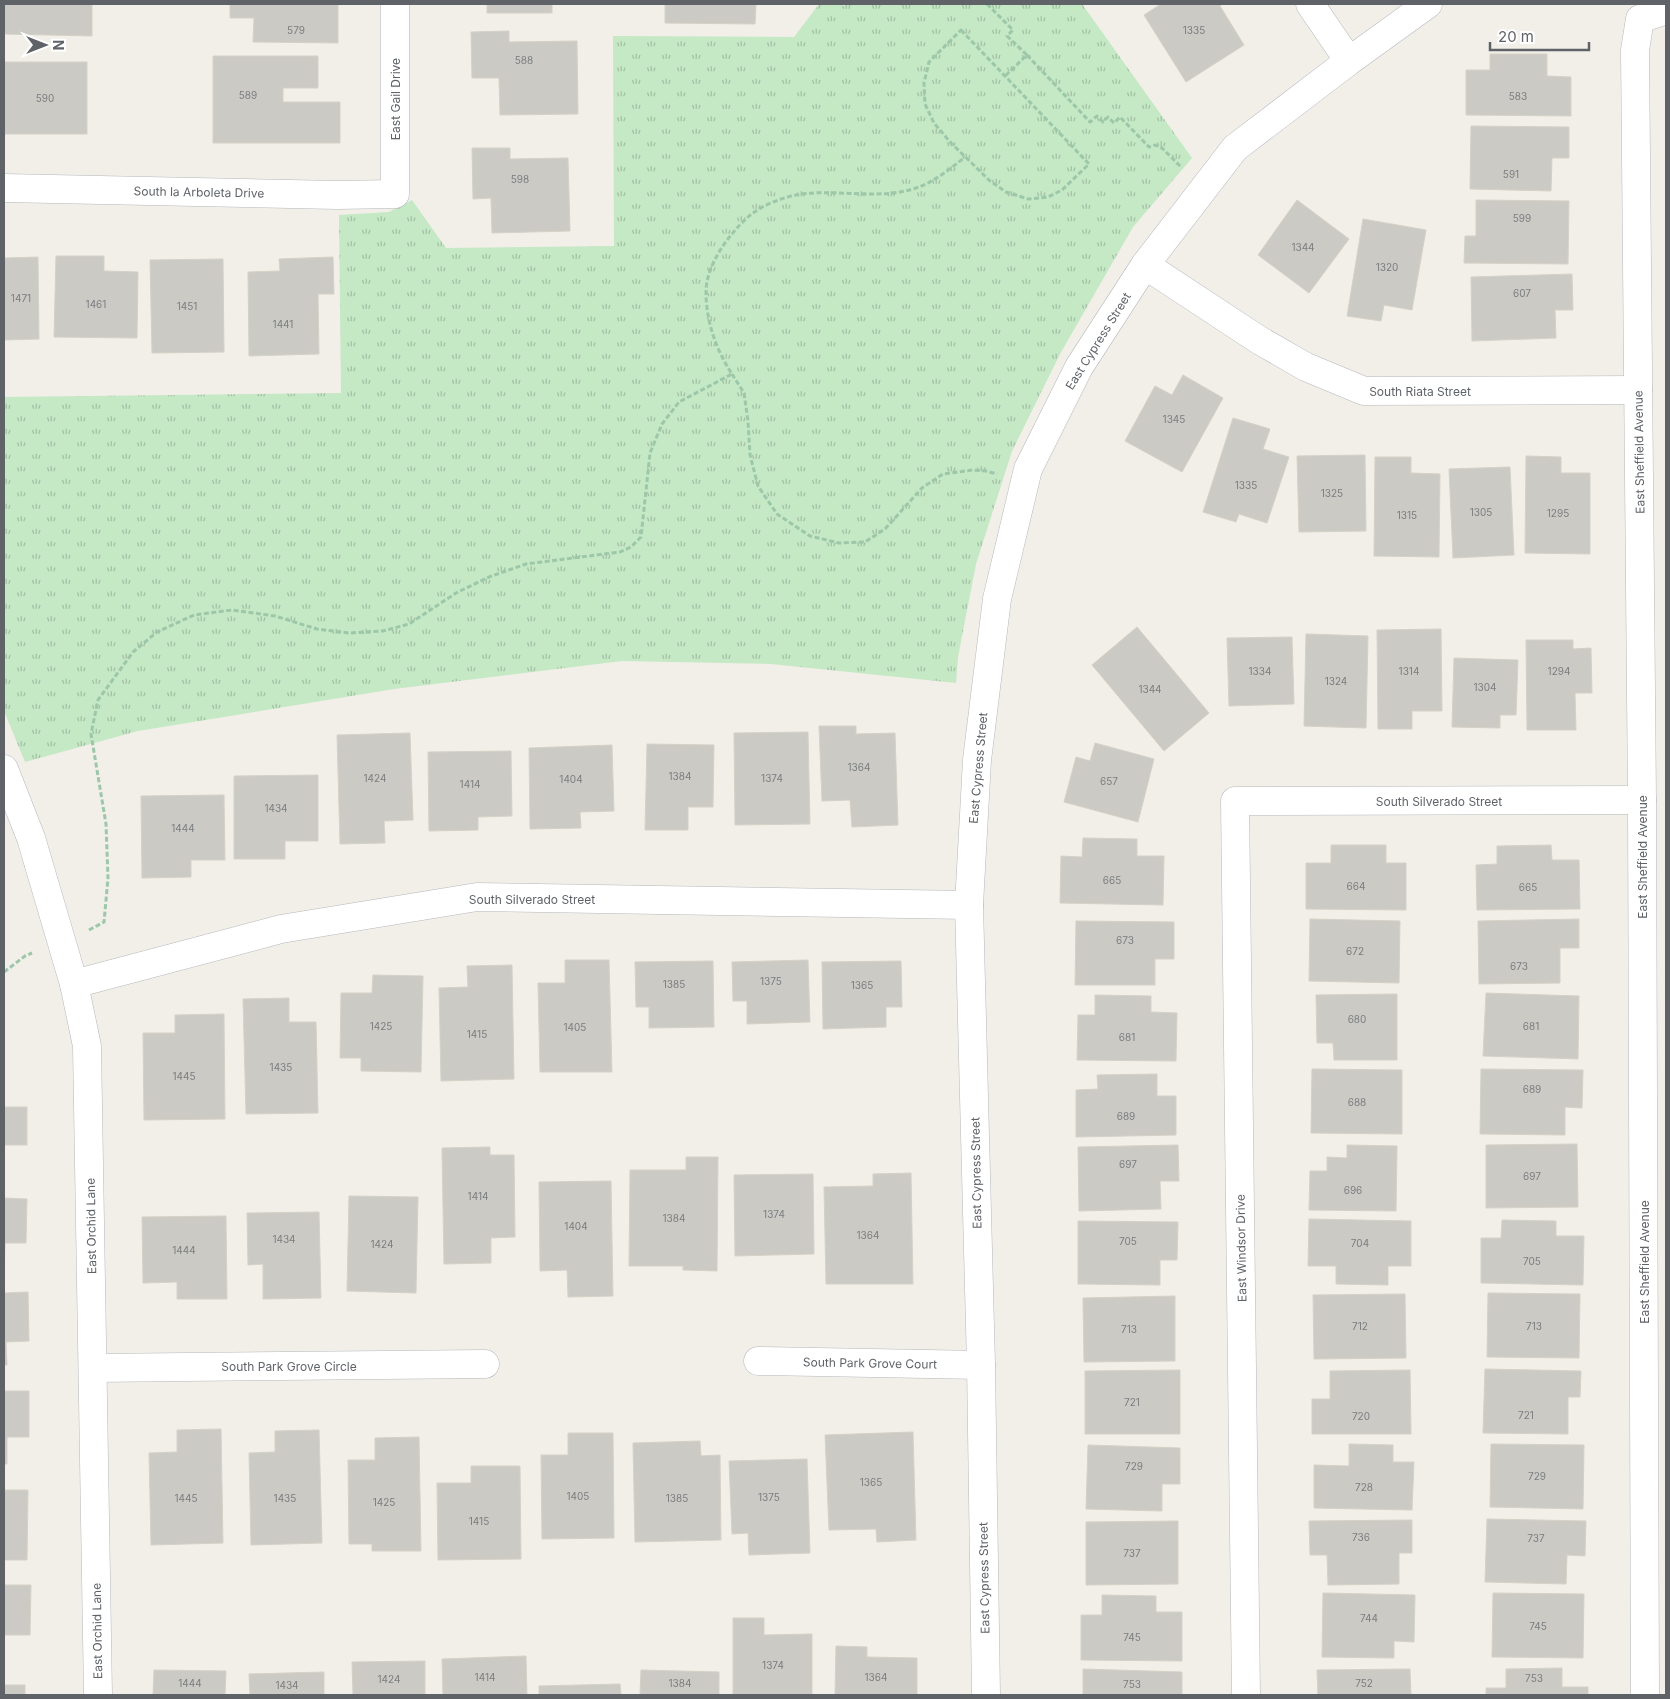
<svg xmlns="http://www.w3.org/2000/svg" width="1670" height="1699" font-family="Inter,sans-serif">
  <defs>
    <pattern id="park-tufts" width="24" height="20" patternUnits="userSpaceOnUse" patternTransform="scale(1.25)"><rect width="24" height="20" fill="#c5e8c5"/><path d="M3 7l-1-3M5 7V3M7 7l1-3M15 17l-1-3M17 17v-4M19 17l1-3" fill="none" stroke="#a3c0a4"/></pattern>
  </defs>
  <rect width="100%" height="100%" fill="#f1efe8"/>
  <path fill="url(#park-tufts)" d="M819 4H840L843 6 848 4H1082L1192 158 1133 227 1060 354 1012 451 976 564 958 657 956 683 771 664 622 661 394 689 138 731 25 762 4 711V397L341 393 339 215 389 212 412 200 446 248 614 246 613 36 794 37Z"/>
  <g fill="#cccac5" stroke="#d6d1c6">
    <path d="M4 4H92V36L4 34Z"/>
    <path d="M230 4H338V43L253 42 254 18H230Z"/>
    <rect x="487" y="4" width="65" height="9"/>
    <path d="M665 4H756L755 24 665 23Z"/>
    <path d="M1161 4H1222L1220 6 1244 45 1186 82 1144 15Z"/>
    <path d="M509 31V42L577 41 578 114 500 115 499 78H472L471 32Z"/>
    <path d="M1490 54H1547V76L1571 77V116L1466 115V70H1490Z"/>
    <path d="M213 56H318V88H283V102H340V143H213Z"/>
    <rect x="4" y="62" width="83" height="72"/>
    <path d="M1471 126 1569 127V158H1552L1551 191 1470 189Z"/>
    <path d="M472 148H510V159L568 158 570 231 492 233 491 198 473 199Z"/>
    <path d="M1297 200 1349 239 1309 293 1258 255Z"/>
    <path d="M1476 200 1569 201 1568 264 1464 263 1465 236H1476Z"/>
    <path d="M1363 219 1426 230 1412 310 1384 305 1381 321 1347 316Z"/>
    <path d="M56 256H104V271L138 272 137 338 54 337Z"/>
    <path d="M38 257 39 339 4 340V258Z"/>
    <path d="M333 257 334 294H318L319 354 249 356 248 272 280 271 279 259Z"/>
    <path d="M223 259 224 352 152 353 150 260Z"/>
    <path d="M1572 274 1573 310H1555L1556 338 1472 341 1471 277Z"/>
    <path d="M1183 375 1223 398 1182 472 1125 441 1155 386 1172 395Z"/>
    <path d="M1233 418 1270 429 1263 449 1289 457 1267 523 1239 514 1236 522 1203 512Z"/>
    <path d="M1365 455 1366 531 1299 532 1297 456Z"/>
    <path d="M1526 456 1561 457V473H1590V554L1525 553Z"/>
    <path d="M1375 457H1411V473L1440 474 1439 557 1374 556Z"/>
    <path d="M1510 467 1514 555 1453 558 1449 469Z"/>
    <path d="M1137 627 1209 713 1164 751 1092 665Z"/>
    <path d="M1441 629 1442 711H1412V729H1378L1377 630Z"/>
    <path d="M1306 634 1368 636 1366 728 1304 726Z"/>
    <path d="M1292 637 1294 704 1229 706 1227 638Z"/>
    <path d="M1526 640H1573V649L1591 648 1592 693H1575L1576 730H1527Z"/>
    <path d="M1454 658 1518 660 1516 715H1500V728L1452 727Z"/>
    <path d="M819 726H856V734L895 733 898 825 852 827 850 800 822 801Z"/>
    <path d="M808 732 810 824 735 825 734 733Z"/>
    <path d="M410 733 413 820 384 821 385 843 340 844 337 735Z"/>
    <path d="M1095 743 1154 759 1138 822 1064 802 1076 757 1090 761Z"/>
    <path d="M647 744 714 745 713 807H688V830H645Z"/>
    <path d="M612 745 614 811 580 812 581 828 530 829 529 748Z"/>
    <path d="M511 751 512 816 478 817V830L429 831 428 752Z"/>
    <path d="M318 775V841H285V859H234V776Z"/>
    <path d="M224 795 225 860H191V877L142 878 141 796Z"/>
    <path d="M1083 838 1137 839V856H1164L1163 905 1060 903 1061 856 1082 857Z"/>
    <path d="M1331 845H1386V863H1406V910L1306 909V863H1331Z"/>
    <path d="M1551 845 1552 860H1579L1580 909 1477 910 1476 865 1497 864V846Z"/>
    <path d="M1310 919 1400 921 1399 983 1309 981Z"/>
    <path d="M1579 919V948H1560V983L1479 984 1478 921Z"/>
    <path d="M1076 921 1174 922V959H1155V985H1075Z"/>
    <path d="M565 960H609L612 1072H540L538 983H565Z"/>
    <path d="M808 960 810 1022 747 1024V1001H733L732 962Z"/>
    <path d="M713 961 714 1027 649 1028V1007H636L635 962Z"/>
    <path d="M901 961 902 1007H886V1027L823 1029 822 962Z"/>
    <path d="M512 965 514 1079 441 1081 439 988 468 987 467 966Z"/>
    <path d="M373 975 423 976 421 1072 361 1071V1058H340L341 993H372Z"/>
    <path d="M1486 993 1579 996 1578 1059 1483 1056Z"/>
    <path d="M1397 994V1060H1334L1333 1043H1317L1316 995Z"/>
    <path d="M1095 995 1151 996V1012L1177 1013 1176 1061 1077 1060 1078 1015H1095Z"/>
    <path d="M289 998V1022H316L318 1113 246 1114 243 999Z"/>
    <path d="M224 1014 225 1119 144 1120 143 1033H175V1015Z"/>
    <path d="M1312 1069 1402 1070V1134L1311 1133Z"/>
    <path d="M1481 1069 1583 1070 1582 1108 1565 1107V1135L1480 1134Z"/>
    <path d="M1157 1074V1096H1176V1135L1076 1137V1090L1098 1089 1097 1075Z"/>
    <rect x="4" y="1107" width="23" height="38"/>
    <path d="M1577 1144 1578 1207 1486 1208V1145Z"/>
    <path d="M1178 1145 1179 1181H1160L1161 1209 1079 1211 1078 1147Z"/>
    <path d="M1347 1145 1397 1146 1396 1211 1309 1210 1310 1171H1327V1157L1347 1158Z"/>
    <path d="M490 1147V1155H514L515 1237 491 1238V1263L444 1264 442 1148Z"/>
    <path d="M686 1157H718L717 1271 683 1270V1266H629L630 1170H686Z"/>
    <path d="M911 1173 913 1284H826L824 1187 873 1186V1174Z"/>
    <path d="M813 1174 814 1254 735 1256 734 1175Z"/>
    <path d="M611 1181 613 1296 568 1297 567 1270 540 1271 539 1182Z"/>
    <path d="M349 1196 418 1197 416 1293 347 1291Z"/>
    <path d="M4 1198 27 1199 26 1243H5L4 1271Z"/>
    <path d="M319 1212 321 1298 263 1299V1264L248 1265 247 1213Z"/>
    <path d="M226 1216 227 1299H177V1282L143 1283 142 1217Z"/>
    <path d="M1309 1219 1411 1221V1266H1388V1285L1336 1284V1266H1308Z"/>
    <path d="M1502 1220 1556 1221V1236H1584L1583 1285 1481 1283V1238H1501Z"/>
    <path d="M1078 1221 1178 1222 1177 1260H1160V1285L1078 1284Z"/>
    <path d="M28 1292 29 1341 6 1342 7 1365H4V1293Z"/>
    <path d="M1488 1293 1580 1294 1579 1358 1487 1357Z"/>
    <path d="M1405 1294 1406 1358 1314 1359 1313 1295Z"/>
    <path d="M1175 1296V1361L1084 1362 1083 1298Z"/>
    <path d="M1485 1369 1581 1371 1580 1397H1568V1434L1483 1433Z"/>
    <path d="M1180 1370V1434H1085V1371Z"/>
    <path d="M1410 1370 1411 1434H1312V1399H1330V1371Z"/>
    <path d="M4 1391H29V1437H7V1464H4Z"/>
    <path d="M221 1429 223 1543 151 1545 149 1453 177 1452V1430Z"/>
    <path d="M319 1430 322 1543 251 1545 249 1453 275 1452V1431Z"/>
    <path d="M913 1432 916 1540 877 1542 876 1529 829 1530 825 1435Z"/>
    <path d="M568 1433H613L614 1538 542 1539 541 1455H568Z"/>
    <path d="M419 1437 421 1551H372V1544H349L348 1460H375V1438Z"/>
    <path d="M700 1441 701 1456 720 1455 721 1540 635 1542 633 1443Z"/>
    <path d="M1349 1444 1393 1445V1462H1414L1412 1510 1314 1508V1465L1349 1466Z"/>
    <path d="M1491 1444 1584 1445 1583 1509 1490 1507Z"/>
    <path d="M1088 1445 1180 1448V1484H1162V1511L1086 1509Z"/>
    <path d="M807 1459 810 1553 749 1555 748 1533 732 1534 729 1461Z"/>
    <path d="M471 1466H520L521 1559 438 1560 437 1483H471Z"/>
    <path d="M4 1490H28L27 1560H4Z"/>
    <path d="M1487 1519 1586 1521 1585 1556 1567 1555 1566 1584 1485 1582Z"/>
    <path d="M1412 1520V1553H1399V1584L1328 1585 1327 1555H1310L1309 1521Z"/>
    <path d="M1178 1521V1584L1086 1585V1522Z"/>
    <path d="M4 1585H31L30 1635H4V1655Z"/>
    <path d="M1323 1593 1415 1595 1414 1642 1394 1641V1658L1322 1657Z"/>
    <path d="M1493 1593 1584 1594 1583 1658 1492 1657Z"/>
    <path d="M1102 1595 1156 1596V1612H1182V1661L1081 1660V1615H1102Z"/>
    <path d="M733 1618H764V1635L812 1634V1695H733Z"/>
    <path d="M836 1646 867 1647V1657L917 1658V1695H835Z"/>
    <path d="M526 1656 527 1695H443L442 1659Z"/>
    <path d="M425 1661V1695H353L352 1662Z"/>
    <path d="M1562 1668V1687H1588V1695H1486V1688H1506V1669Z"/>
    <path d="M1083 1669 1182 1672V1695H1083Z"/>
    <path d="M1410 1669 1411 1695H1318L1317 1670Z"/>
    <path d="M154 1670 226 1671 225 1695H153Z"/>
    <path d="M641 1670 719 1672V1695H640Z"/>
    <path d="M324 1672V1695H250L249 1674Z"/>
    <path d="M620 1684 621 1695H539V1686Z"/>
    <rect x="4" y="1685" width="21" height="10"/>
  </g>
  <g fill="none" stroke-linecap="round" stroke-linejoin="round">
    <g stroke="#b5b8bc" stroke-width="29">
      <g id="minor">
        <path d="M1310 4 1349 61"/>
        <path d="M4 188 337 195 395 194V4"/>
        <path d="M1145 265 1259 340 1306 367 1364 391 1638 390"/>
        <path d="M4 769 31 838 74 984 87 1046 98 1695"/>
        <path d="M74 984 281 929 477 897 969 905"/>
        <path d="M758 1361 981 1365"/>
        <path d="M93 1368 485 1364"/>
        <path d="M1246 1695 1235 801 1642 800"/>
        <path d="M1645 1695 1642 800 1635 50 1640 19 1666 10"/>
      </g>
    </g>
    <g stroke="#b5b8bc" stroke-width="29">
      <path id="tertiary" d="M986 1695 981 1365 969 905 977 760 997 599 1028 469 1079 367 1145 265 1235 148 1349 61 1428 4"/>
    </g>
    <g stroke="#9cc7a9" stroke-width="3" stroke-dasharray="5 2.5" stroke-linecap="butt">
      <path d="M987 4 1013 30 1007 36 1027 55 1005 76"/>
      <path d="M961 30 1089 164 1062 190 1048 197 1028 199 1006 192 990 181 950 142 934 123 925 104 924 83 929 62Z"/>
      <path d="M1027 55 1090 122 1097 116 1103 122 1108 117 1114 123 1120 117 1149 147 1155 145 1162 148 1182 168"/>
      <path d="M732 374 744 393 748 421 750 455 758 486 777 514 810 536 839 543 865 542 885 529 922 488 943 474 973 470 986 471 997 474"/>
      <path d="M89 930 104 922 108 878 106 824 91 734 98 700 133 652 157 632 194 615 232 610 275 616 317 629 349 633 383 631 409 624 456 593 489 577 526 564 620 552 631 547 641 537 650 453 662 424 679 402 732 374C716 350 706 321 706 292 706 265 729 234 748 217 760 206 781 198 796 195 839 187 887 204 928 183 941 176 954 166 965 157"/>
      <path d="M4 972 25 956 32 953"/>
    </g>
    <use href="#minor" stroke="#fff" stroke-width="28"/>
    <use href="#tertiary" stroke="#fff" stroke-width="28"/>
  </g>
  <g text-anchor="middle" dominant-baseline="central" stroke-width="5" stroke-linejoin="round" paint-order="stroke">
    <g font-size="10" fill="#7a7d7f">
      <text x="296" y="30">579</text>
      <text x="1194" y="30">1335</text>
      <text x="524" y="60">588</text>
      <text x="248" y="95">589</text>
      <text x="1518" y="96">583</text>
      <text x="45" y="98">590</text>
      <text x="1511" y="174">591</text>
      <text x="520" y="179">598</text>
      <text x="1522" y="218">599</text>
      <text x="1303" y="247">1344</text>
      <text x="1387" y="267">1320</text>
      <text x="1522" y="293">607</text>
      <text x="21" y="298">1471</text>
      <text x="96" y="304">1461</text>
      <text x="187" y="306">1451</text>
      <text x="283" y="324">1441</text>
      <text x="1174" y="419">1345</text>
      <text x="1246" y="485">1335</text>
      <text x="1332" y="493">1325</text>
      <text x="1481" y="512">1305</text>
      <text x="1558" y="513">1295</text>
      <text x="1407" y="515">1315</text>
      <text x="1260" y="671">1334</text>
      <text x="1409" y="671">1314</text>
      <text x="1559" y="671">1294</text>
      <text x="1336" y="681">1324</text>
      <text x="1485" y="687">1304</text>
      <text x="1150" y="689">1344</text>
      <text x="859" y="767">1364</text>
      <text x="680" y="776">1384</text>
      <text x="375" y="778">1424</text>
      <text x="772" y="778">1374</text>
      <text x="571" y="779">1404</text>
      <text x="1109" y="781">657</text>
      <text x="470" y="784">1414</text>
      <text x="276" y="808">1434</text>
      <text x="183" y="828">1444</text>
      <text x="1112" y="880">665</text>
      <text x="1356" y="886">664</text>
      <text x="1528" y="887">665</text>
      <text x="1125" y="940">673</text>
      <text x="1355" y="951">672</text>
      <text x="1519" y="966">673</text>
      <text x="771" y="981">1375</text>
      <text x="674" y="984">1385</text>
      <text x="862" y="985">1365</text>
      <text x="1357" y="1019">680</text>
      <text x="381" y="1026">1425</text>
      <text x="1531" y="1026">681</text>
      <text x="575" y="1027">1405</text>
      <text x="477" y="1034">1415</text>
      <text x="1127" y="1037">681</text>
      <text x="281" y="1067">1435</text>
      <text x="184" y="1076">1445</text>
      <text x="1532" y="1089">689</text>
      <text x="1357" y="1102">688</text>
      <text x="1126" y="1116">689</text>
      <text x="1128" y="1164">697</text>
      <text x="1532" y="1176">697</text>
      <text x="1353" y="1190">696</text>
      <text x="478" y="1196">1414</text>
      <text x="774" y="1214">1374</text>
      <text x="674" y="1218">1384</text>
      <text x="576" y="1226">1404</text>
      <text x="868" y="1235">1364</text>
      <text x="284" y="1239">1434</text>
      <text x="1128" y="1241">705</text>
      <text x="1360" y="1243">704</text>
      <text x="382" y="1244">1424</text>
      <text x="184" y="1250">1444</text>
      <text x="1532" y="1261">705</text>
      <text x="1360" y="1326">712</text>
      <text x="1534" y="1326">713</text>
      <text x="1129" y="1329">713</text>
      <text x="1132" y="1402">721</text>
      <text x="1526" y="1415">721</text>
      <text x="1361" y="1416">720</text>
      <text x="1134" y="1466">729</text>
      <text x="1537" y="1476">729</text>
      <text x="871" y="1482">1365</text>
      <text x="1364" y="1487">728</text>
      <text x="578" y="1496">1405</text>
      <text x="769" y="1497">1375</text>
      <text x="186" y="1498">1445</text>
      <text x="285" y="1498">1435</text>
      <text x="677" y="1498">1385</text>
      <text x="384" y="1502">1425</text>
      <text x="479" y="1521">1415</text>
      <text x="1361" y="1537">736</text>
      <text x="1536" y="1538">737</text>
      <text x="1132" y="1553">737</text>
      <text x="1369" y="1618">744</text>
      <text x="1538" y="1626">745</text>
      <text x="1132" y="1637">745</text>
      <text x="773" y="1665">1374</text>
      <text x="485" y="1677">1414</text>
      <text x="876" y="1677">1364</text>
      <text x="1534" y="1678">753</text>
      <text x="389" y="1679">1424</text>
      <text x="190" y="1683">1444</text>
      <text x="680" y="1683">1384</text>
      <text x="1364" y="1683">752</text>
      <text x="1132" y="1684">753</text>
      <text x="287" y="1685">1434</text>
    </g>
    <g font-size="12" fill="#5f6368" stroke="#fff">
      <text transform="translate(395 99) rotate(-90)">East Gail Drive</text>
      <text transform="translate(199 192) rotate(1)">South la Arboleta Drive</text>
      <text transform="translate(1098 341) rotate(-58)">East Cypress Street</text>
      <text x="1420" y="391">South Riata Street</text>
      <text transform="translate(1639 452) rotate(-91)">East Sheffield Avenue</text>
      <text transform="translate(978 768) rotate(-85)">East Cypress Street</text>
      <text x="1439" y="801">South Silverado Street</text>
      <text transform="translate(1642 857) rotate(-90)">East Sheffield Avenue</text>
      <text x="532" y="899">South Silverado Street</text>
      <text transform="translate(976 1173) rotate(-91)">East Cypress Street</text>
      <text transform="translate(91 1226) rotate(-91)">East Orchid Lane</text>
      <text transform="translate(1241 1248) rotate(-91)">East Windsor Drive</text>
      <text transform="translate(1644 1262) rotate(-90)">East Sheffield Avenue</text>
      <text transform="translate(870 1363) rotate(1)">South Park Grove Court</text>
      <text x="289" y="1366">South Park Grove Circle</text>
      <text transform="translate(984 1578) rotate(-91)">East Cypress Street</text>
      <text transform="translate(97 1631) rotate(-91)">East Orchid Lane</text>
    </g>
  </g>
  <rect width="1670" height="1699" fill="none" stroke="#5f6368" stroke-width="10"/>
  <g transform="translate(45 45) rotate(90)" stroke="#ffffff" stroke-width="4" paint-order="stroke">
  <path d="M0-4L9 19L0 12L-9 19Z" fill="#5f6368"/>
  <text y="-8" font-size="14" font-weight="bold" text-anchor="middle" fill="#5f6368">N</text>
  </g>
  <path d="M1490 42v8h99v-8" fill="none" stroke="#5f6368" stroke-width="2.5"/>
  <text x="1498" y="42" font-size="15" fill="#5f6368" stroke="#ffffff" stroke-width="4" paint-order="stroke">20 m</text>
</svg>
